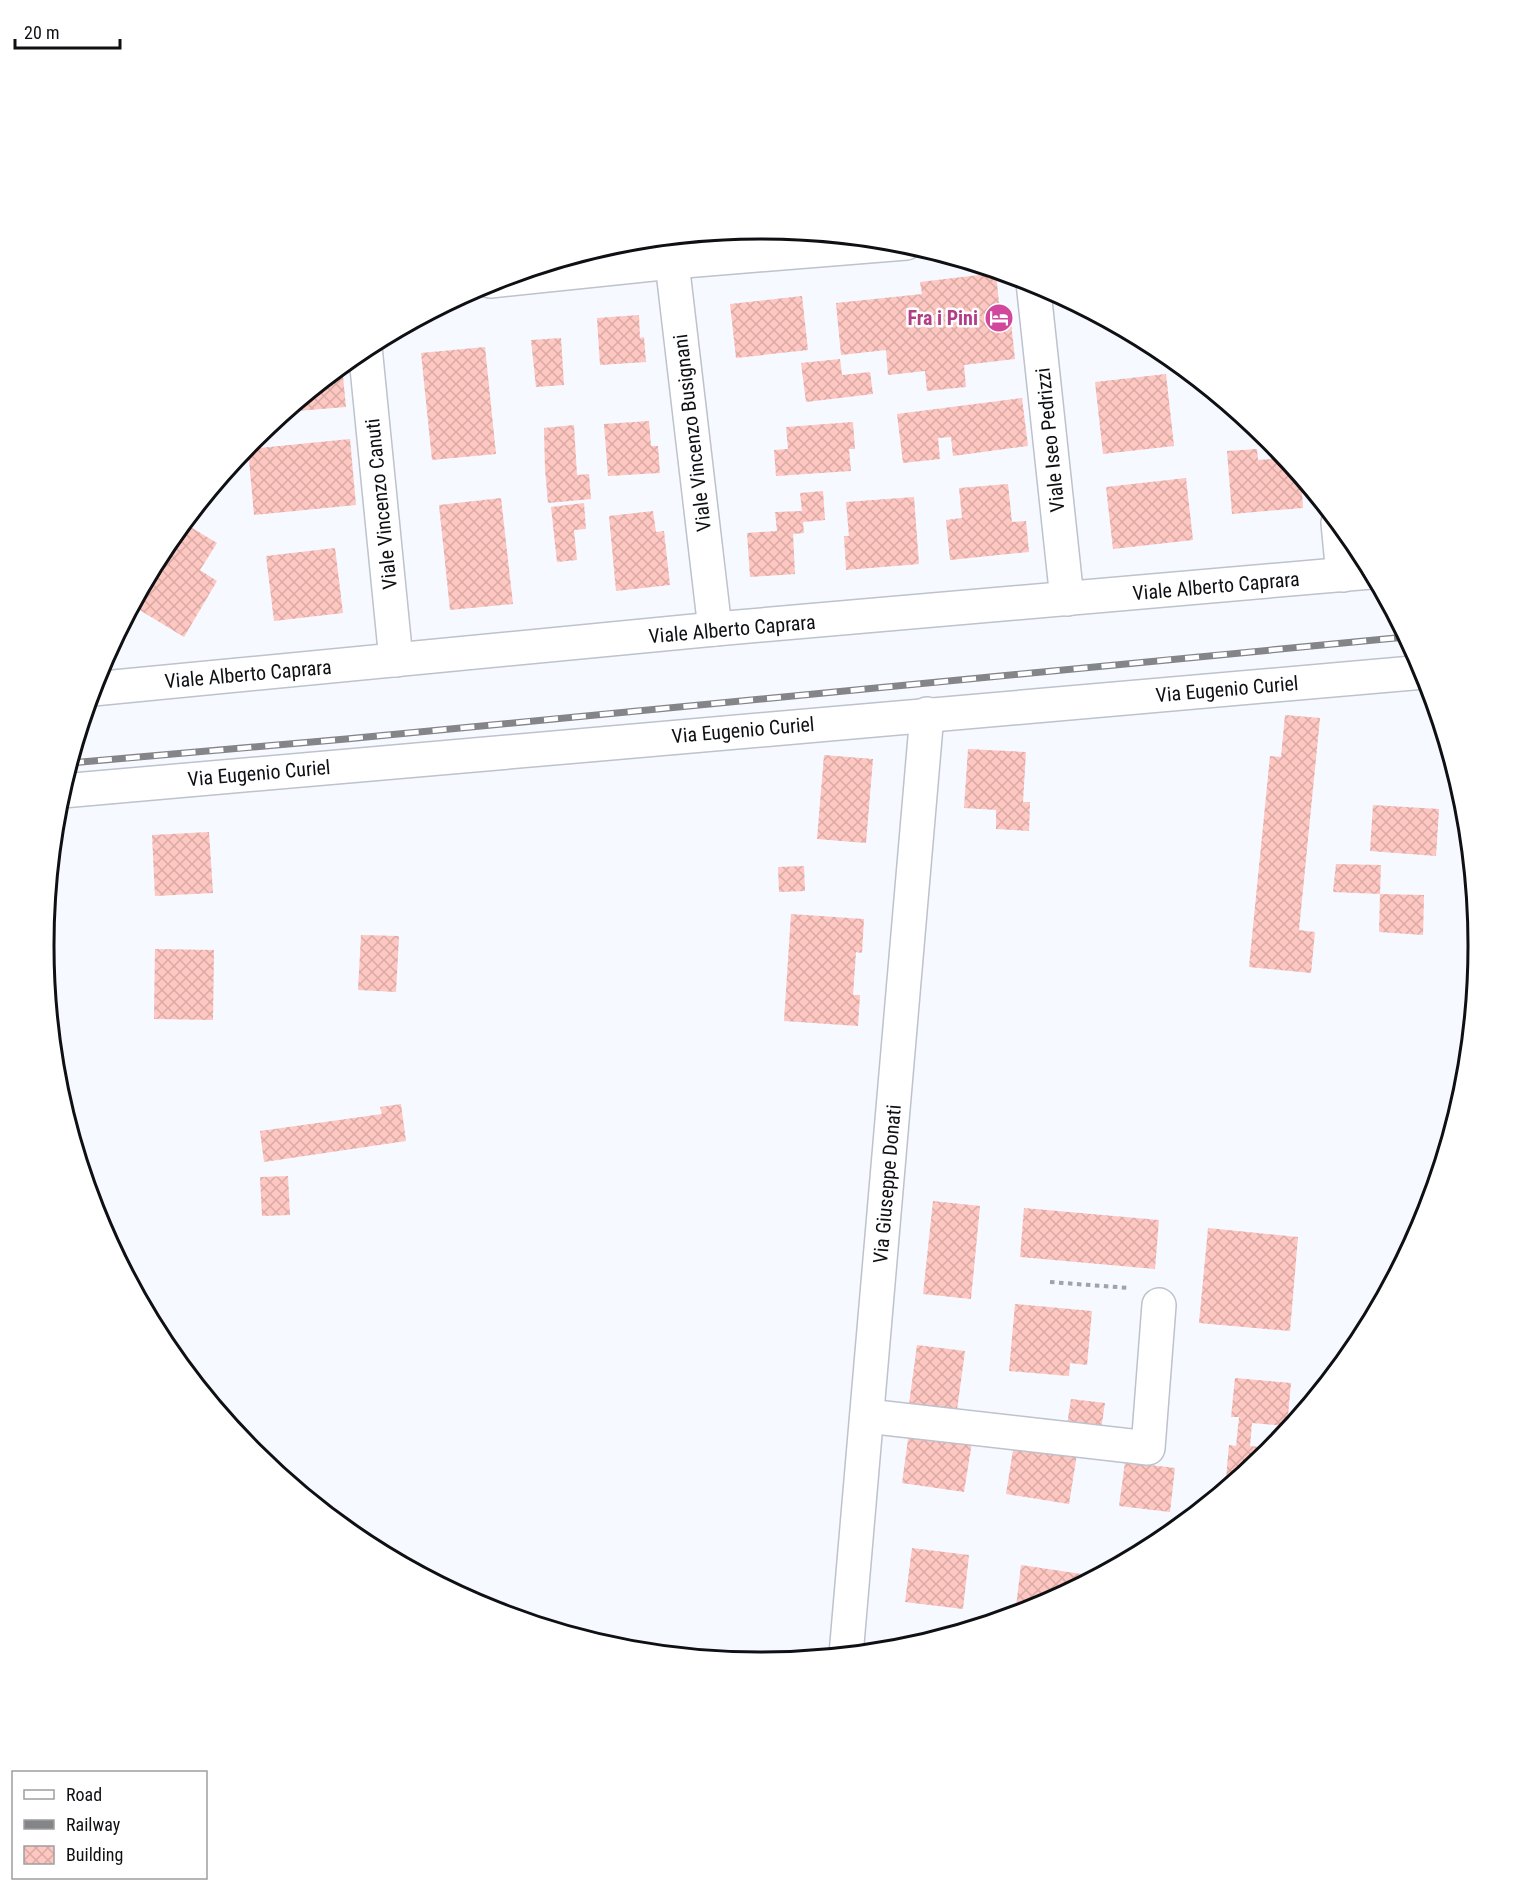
<svg xmlns="http://www.w3.org/2000/svg" width="1522" height="1891" font-family="'Roboto Condensed',sans-serif">
  <defs>
    <pattern id="building-cross-hatch" width="8" height="8" patternUnits="userSpaceOnUse" patternTransform="scale(1.5)"><rect width="8" height="8" fill="#ffc7c1"/><path d="M0 0l8 8M0 8l8-8" fill="none" stroke="#d9aaa5"/></pattern>
  </defs>
  <rect width="100%" height="100%" fill="#f6f9ff"/>
  <g fill="url(#building-cross-hatch)">
    <path d="M996 273 1001 323 1011 322 1015 359 964 365 966 387 927 391 925 371 888 375 886 350 841 355 836 303 922 294 920 282Z"/>
    <path d="M802 296 808 350 736 358 730 304Z"/>
    <path d="M639 315 640 338 644 337 646 362 600 365 597 318Z"/>
    <path d="M561 338 564 385 536 387 531 340Z"/>
    <path d="M485 347 496 454 432 460 421 353Z"/>
    <path d="M840 359 842 375 870 372 873 394 806 402 801 363Z"/>
    <path d="M342 366 346 407 285 412Z"/>
    <path d="M1166 374 1174 446 1103 454 1095 382Z"/>
    <path d="M1022 398 1028 446 953 456 951 437 938 438 940 459 903 463 897 414Z"/>
    <path d="M649 421 651 446H658L660 473 608 476 604 424Z"/>
    <path d="M853 422 855 449H849L851 471 776 476 774 450 788 449 786 427Z"/>
    <path d="M574 425 577 475 589 474 591 499 548 503 545 469 544 428Z"/>
    <path d="M350 439 356 505 254 515 248 449Z"/>
    <path d="M1257 449 1258 460 1285 458 1301 477 1303 508 1232 514 1227 451Z"/>
    <path d="M1186 478 1193 540 1113 549 1106 487Z"/>
    <path d="M1008 484 1012 522 1026 521 1029 552 950 560 946 520 962 518 959 488Z"/>
    <path d="M823 491 825 520 803 522 804 533 793 534 795 574 750 577 747 533 777 531 775 512 802 511 800 493Z"/>
    <path d="M914 497 919 564 846 570 844 536H849L846 502Z"/>
    <path d="M501 498 513 604 450 610 439 505Z"/>
    <path d="M584 503 586 529 574 530 577 560 557 562 551 507Z"/>
    <path d="M653 511 656 532 664 531 670 585 616 591 609 516Z"/>
    <path d="M184 523 217 543 200 570 217 581 184 637 133 606 165 547Z"/>
    <path d="M335 548 343 613 274 621 266 556Z"/>
    <path d="M1285 715 1320 718 1299 930 1315 932 1311 973 1249 967 1270 756 1281 757Z"/>
    <path d="M968 749 1026 752 1023 802H1030L1029 831 996 829V810L964 808Z"/>
    <path d="M824 755 873 759 866 843 817 839Z"/>
    <path d="M1373 805 1439 809 1436 856 1370 851Z"/>
    <path d="M209 832 213 893 155 896 152 835Z"/>
    <path d="M1336 864 1381 865 1380 894 1424 895 1423 935 1379 932 1380 894 1333 892Z"/>
    <path d="M804 866 805 891 779 892 778 867Z"/>
    <path d="M791 914 864 919 862 953 856 952 853 995H860L858 1026 784 1021Z"/>
    <path d="M361 935 399 936 396 992 358 990Z"/>
    <path d="M155 949 214 950 213 1020 154 1019Z"/>
    <path d="M401 1104 406 1141 264 1162 260 1131 382 1114 380 1107Z"/>
    <path d="M288 1176 290 1215 262 1216 260 1177Z"/>
    <path d="M933 1201 980 1206 971 1299 923 1294Z"/>
    <path d="M1024 1208 1159 1220 1155 1269 1020 1257Z"/>
    <path d="M1208 1228 1298 1237 1290 1331 1199 1323Z"/>
    <path d="M1015 1304 1092 1311 1087 1365 1070 1363 1069 1376 1009 1371Z"/>
    <path d="M917 1345 965 1351 957 1410 909 1404Z"/>
    <path d="M1235 1378 1291 1383 1287 1426 1252 1423 1250 1446 1272 1448 1225 1489 1229 1445 1236 1446 1239 1417H1231Z"/>
    <path d="M1071 1399 1105 1403 1100 1436 1066 1431Z"/>
    <path d="M909 1432 972 1442 964 1492 902 1483Z"/>
    <path d="M1014 1444 1077 1454 1069 1504 1006 1494Z"/>
    <path d="M1125 1462 1175 1468 1170 1512 1119 1506Z"/>
    <path d="M912 1548 969 1555 963 1609 905 1602Z"/>
    <path d="M1021 1565 1095 1576 1035 1609 1015 1615Z"/>
    <path d="M892 1644 912 1646 892 1650Z"/>
  </g>
  <g fill="none" stroke-linecap="round" stroke-linejoin="round">
    <g stroke="#bec2cc" stroke-width="36">
      <g id="minor">
        <path d="M669 237 715 629"/>
        <path d="M490 281 672 262 906 243"/>
        <path d="M1033 282 1067 599"/>
        <path d="M365 347 396 660"/>
        <path d="M1338 523 1343 575"/>
        <path d="M62 791 1424 672"/>
        <path d="M867 1416 1148 1448 1159 1305"/>
        <path d="M846 1655 927 714"/>
      </g>
    </g>
    <g stroke="#bec2cc" stroke-width="36">
      <path id="tertiary" d="M93 689 715 629 1371 572"/>
    </g>
    <path stroke="#a1a3a8" stroke-width="4" stroke-dasharray="4.5 4.5" stroke-linecap="butt" d="M1050 1282 1129 1288"/>
    <use href="#minor" stroke="#fff" stroke-width="33"/>
    <use href="#tertiary" stroke="#fff" stroke-width="33"/>
    <g stroke="#838589" stroke-width="7">
      <path id="rail" d="M70 763 346 739 1406 637"/>
    </g>
    <use href="#rail" stroke="#fff" stroke-width="4.5" stroke-dasharray="14" stroke-linecap="butt"/>
  </g>
  <defs>
    <g id="hotel-disc" transform="scale(1.5)"><circle r="9.5" fill="#d1479c" stroke="#fff"/><path d="M-6-4.5h1.5V1H6V5H4.5V3h-9V5H-6ZM-4 0a1.8 1.8 0 1 1 3.6 0ZM.5 0V-2.5h3Q6-2.5 6 0Z" fill="#fff"/></g>
  </defs>
  <g fill-rule="evenodd">
    <use href="#hotel-disc" x="999" y="318"/>
  </g>
  <g text-anchor="middle" dominant-baseline="central" stroke-width="5" stroke-linejoin="round" paint-order="stroke">
    <g font-size="20" font-weight="bold" fill="#b23c85" stroke="#fff" text-anchor="end">
      <text x="978" y="318">Fra i Pini</text>
    </g>
    <g font-size="20" fill="#0f1013" stroke="#fff">
      <text transform="translate(692 433) rotate(-97)">Viale Vincenzo Busignani</text>
      <text transform="translate(1050 440) rotate(-96)">Viale Iseo Pedrizzi</text>
      <text transform="translate(381 504) rotate(-96)">Viale Vincenzo Canuti</text>
      <text transform="translate(1216 586) rotate(-5)">Viale Alberto Caprara</text>
      <text transform="translate(732 629) rotate(-5)">Viale Alberto Caprara</text>
      <text transform="translate(248 674) rotate(-5)">Viale Alberto Caprara</text>
      <text transform="translate(1227 689) rotate(-5)">Via Eugenio Curiel</text>
      <text transform="translate(743 730) rotate(-5)">Via Eugenio Curiel</text>
      <text transform="translate(259 773) rotate(-5)">Via Eugenio Curiel</text>
      <text transform="translate(887 1184) rotate(-85)">Via Giuseppe Donati</text>
    </g>
  </g>
  <path d="M0 0H1522V1891H0ZM760 239H762A706 706 0 0 1 1468 945V946A706 706 0 0 1 762 1652H760A706 706 0 0 1 54 946V945A706 706 0 0 1 760 239Z" fill="#fff" fill-rule="evenodd"/>
  <path fill="none" stroke="#0f1013" stroke-width="3" d="M760 239H762A706 706 0 0 1 1468 945V946A706 706 0 0 1 762 1652H760A706 706 0 0 1 54 946V945A706 706 0 0 1 760 239Z"/>
  <rect x="12" y="1771" width="195" height="108" fill="#ffffff" stroke="#9f9fa1" stroke-width="1.5"/>
  <rect x="24" y="1790" width="30" height="9" fill="#ffffff" stroke="#9f9fa1" stroke-width="1.5"/>
  <text x="66" y="1801" font-size="18" fill="#0f1013">Road</text>
  <rect x="24" y="1820" width="30" height="9" fill="#838589" stroke="#9f9fa1" stroke-width="1.5"/>
  <text x="66" y="1831" font-size="18" fill="#0f1013">Railway</text>
  <rect x="24" y="1846" width="30" height="18" fill="url(#building-cross-hatch)" stroke="#9f9fa1" stroke-width="1.5"/>
  <text x="66" y="1861" font-size="18" fill="#0f1013">Building</text>
  <path d="M15 39v9h105v-9" fill="none" stroke="#0f1013" stroke-width="3"/>
  <text x="24" y="39" font-size="18" fill="#0f1013" stroke="#ffffff" stroke-width="4.5" paint-order="stroke">20 m</text>
</svg>
